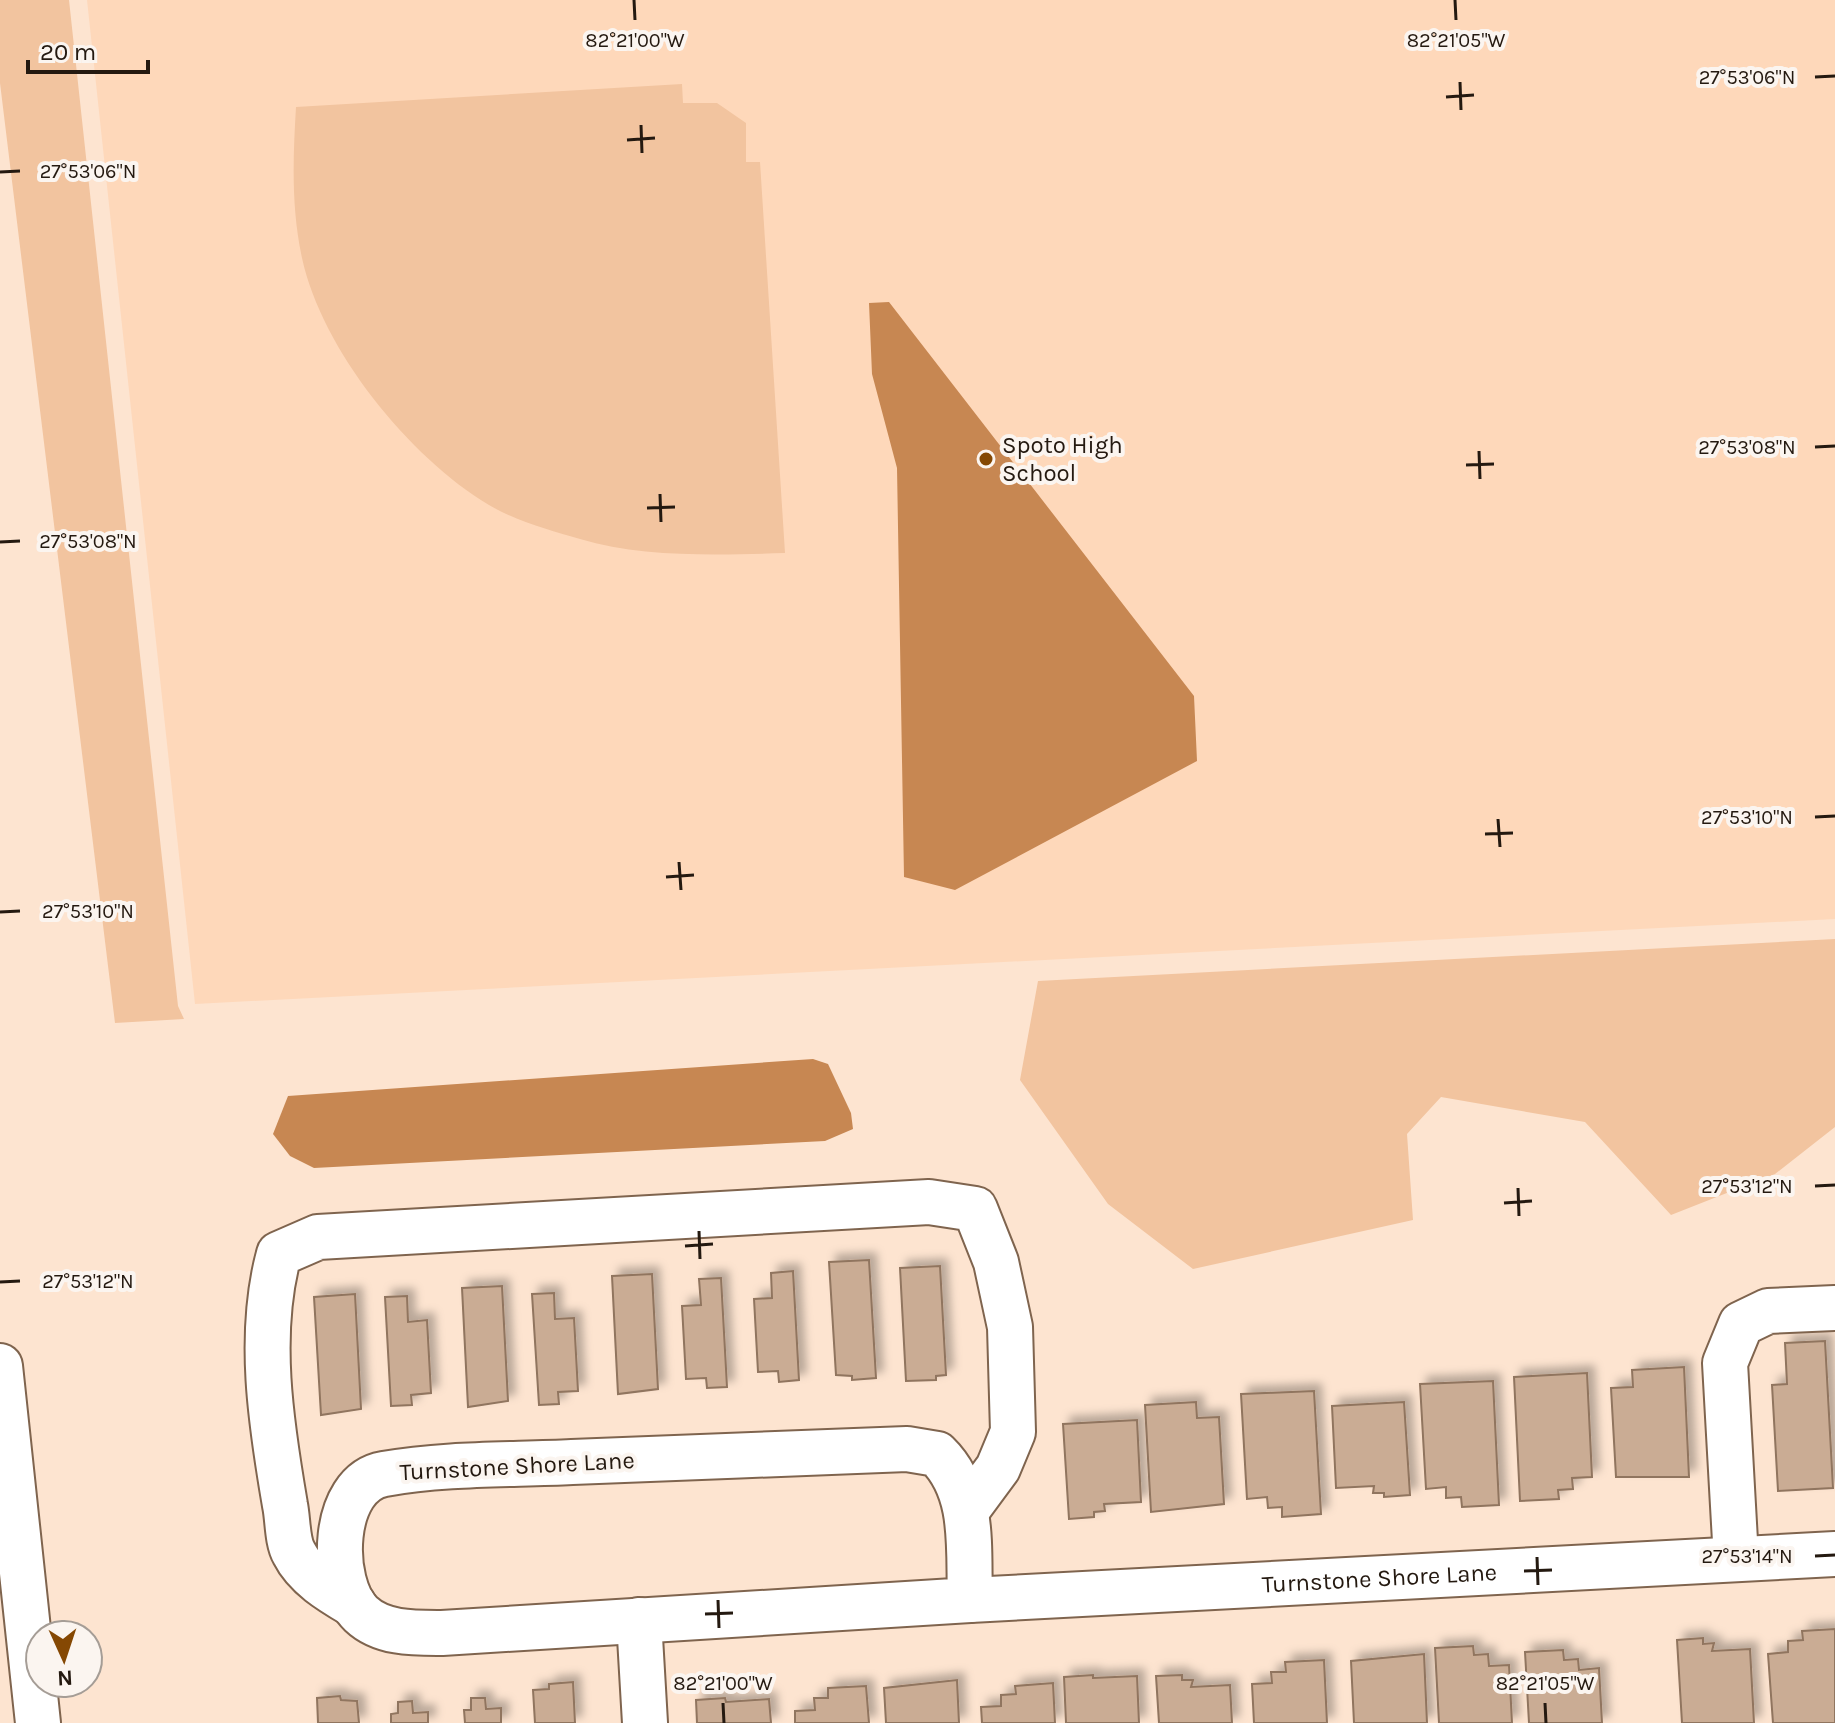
<svg xmlns="http://www.w3.org/2000/svg" width="1835" height="1723" font-family="Karla,sans-serif">
  <defs>
    <filter id="shadow"><feDropShadow dx="7" dy="-7" stdDeviation="4" flood-color="#0004"/></filter>
  </defs>
  <rect width="100%" height="100%" fill="#fde4d0"/>
  <path fill="#fed8ba" d="M87 0H1835V919L195 1004Z"/>
  <g fill="#f2c49f">
    <path d="M0 0H69L178 1006 184 1019 115 1023 0 83Z"/>
    <path d="M682 84 683 103H717L746 123V162H760L785 553C720 555 643 558 580 539 551 531 514 520 489 505 409 457 322 350 302 258 291 207 293 158 296 107Z"/>
    <path d="M1835 939V1127L1775 1174 1671 1215 1585 1122 1441 1097 1407 1134 1413 1220 1193 1269 1108 1204 1020 1080 1038 981Z"/>
  </g>
  <g fill="#c78752">
    <path d="M889 302 1194 696 1197 761 955 890 904 877 897 468 872 374 869 303Z"/>
    <path d="M813 1059 828 1064 851 1113 853 1129 825 1141 314 1168 290 1156 273 1134 288 1096Z"/>
  </g>
  <g fill="#caac94" stroke="#90745e" stroke-width="2" filter="url(#shadow)">
    <path d="M869 1260 876 1378 852 1380V1376L836 1375 829 1262Z"/>
    <path d="M940 1266 946 1375 936 1376V1380L906 1381 900 1268Z"/>
    <path d="M793 1271 799 1380 779 1382 778 1371 758 1372 754 1299 772 1298 771 1273Z"/>
    <path d="M652 1274 658 1389 618 1394 612 1276Z"/>
    <path d="M721 1278 727 1387 707 1388 706 1378 686 1379 682 1306 701 1305 699 1279Z"/>
    <path d="M502 1286 508 1401 468 1407 462 1288Z"/>
    <path d="M554 1293 555 1319 574 1318 578 1391 558 1392 559 1404 539 1405 532 1294Z"/>
    <path d="M355 1294 361 1409 321 1415 314 1297Z"/>
    <path d="M407 1296 408 1322 427 1320 431 1393 411 1395 412 1405 391 1406 385 1297Z"/>
    <path d="M1825 1341 1833 1488 1778 1491 1772 1385 1787 1384 1785 1343Z"/>
    <path d="M1684 1367 1689 1477H1616L1611 1388 1633 1387 1632 1370Z"/>
    <path d="M1587 1373 1592 1477 1572 1478 1573 1489 1558 1490 1559 1499 1520 1501 1514 1377Z"/>
    <path d="M1493 1381 1499 1505 1462 1507 1461 1497 1446 1498V1487L1426 1489 1420 1384Z"/>
    <path d="M1314 1391 1321 1514 1282 1517V1507L1268 1508 1267 1497 1247 1499 1241 1394Z"/>
    <path d="M1196 1402 1197 1418 1219 1417 1224 1504 1151 1512 1145 1405Z"/>
    <path d="M1404 1402 1410 1495 1384 1497V1493H1373L1374 1486 1336 1488 1332 1406Z"/>
    <path d="M1137 1420 1141 1502 1104 1504 1105 1511 1094 1512V1517L1069 1519 1063 1424Z"/>
    <path d="M1835 1629V1723H1773L1768 1654 1788 1652V1641L1803 1640 1802 1631Z"/>
    <path d="M1703 1638V1644L1714 1643 1712 1651 1750 1649 1754 1723H1682L1677 1640Z"/>
    <path d="M1473 1646 1474 1655 1488 1654 1489 1666 1509 1665 1512 1723H1439L1435 1648Z"/>
    <path d="M1563 1650 1564 1660 1578 1659 1579 1670 1599 1668 1602 1723H1529L1525 1652Z"/>
    <path d="M1424 1654 1427 1723H1354L1351 1661Z"/>
    <path d="M1324 1660 1327 1723H1254L1252 1684 1272 1683 1271 1672H1286L1285 1662Z"/>
    <path d="M1093 1675V1678L1137 1676 1139 1723H1066L1064 1677Z"/>
    <path d="M1182 1675V1680H1193L1191 1687 1230 1685 1232 1723H1159L1156 1676Z"/>
    <path d="M957 1680 959 1723H886L884 1688Z"/>
    <path d="M573 1682 575 1723H535L533 1690 549 1689V1684Z"/>
    <path d="M1053 1683 1055 1723H982L981 1707 1001 1706V1695L1016 1694 1015 1686Z"/>
    <path d="M866 1686 869 1723H795V1711L815 1710 814 1698H828V1688Z"/>
    <path d="M340 1696 341 1700 357 1701 359 1723H318L317 1698Z"/>
    <path d="M471 1698H485L486 1709 501 1708V1723H465L464 1710H471Z"/>
    <path d="M725 1698 726 1702 769 1699 771 1723H697L696 1700Z"/>
    <path d="M412 1701 413 1713 428 1712V1723H391V1714L398 1713V1702Z"/>
  </g>
  <g fill="none" stroke-linecap="round" stroke-linejoin="round">
    <g stroke="#7f644e" stroke-width="48">
      <g id="minor">
        <path d="M907 1449 937 1454C976 1492 968 1550 970 1600L442 1633C415 1633 382 1634 361 1614 329 1583 331 1483 384 1474 445 1463 511 1465 572 1462 684 1458 795 1453 907 1449Z"/>
        <path d="M1736 1559 1725 1363 1741 1324 1768 1311 1835 1308"/>
        <path id="s1" d="M970 1600 1835 1554"/>
        <path d="M354 1605C332 1592 306 1577 294 1553 287 1541 288 1519 285 1505 271 1424 257 1334 279 1254L318 1237 929 1202 975 1209 996 1262 1010 1327 1013 1432 998 1468 967 1510"/>
        <path d="M639 1620 645 1723"/>
      </g>
    </g>
    <g stroke="#7f644e" stroke-width="48">
      <path id="highway" d="M0 1366 38 1723"/>
    </g>
    <use href="#minor" stroke="#fff" stroke-width="44"/>
    <use href="#highway" stroke="#fff" stroke-width="44"/>
  </g>
  <path fill="none" stroke="#241910" stroke-width="3" d="M634 0 635 20M1455 0 1456 20M1815 77 1835 76M1460 82 1461 110M1446 97 1474 95M641 125 642 153M627 140 655 138M0 172 20 171M1815 447 1835 446M1479 451 1480 479M1466 465 1494 464M660 494 661 522M647 508 675 507M0 542 20 541M1815 817 1835 816M1498 819 1500 847M1485 834 1513 833M679 862 681 890M666 877 694 875M0 912 20 911M1815 1186 1835 1185M1518 1188 1519 1216M1504 1203 1532 1201M699 1231 700 1259M685 1246 713 1244M0 1282 20 1281M1815 1556 1835 1555M1537 1557 1538 1585M1524 1571 1552 1570M718 1600 719 1628M705 1614 733 1613M723 1703 724 1723M1545 1703 1546 1723"/>
  <circle fill="#854803" stroke="#fbf5f0" stroke-width="3" cx="986" cy="459" r="8"/>
  <g text-anchor="middle" dominant-baseline="central" stroke-width="8" stroke-linejoin="round" paint-order="stroke">
    <g font-size="24" fill="#241910" stroke="#fbf5f0" text-anchor="start">
      <text x="1002" y="445">Spoto High<tspan x="1002" dy="28">School</tspan></text>
    </g>
    <g font-size="24" fill="#241910" stroke="#fbf5f0">
      <text transform="translate(517 1466) rotate(-3)">Turnstone Shore Lane</text>
      <text stroke="none"><textPath href="#s1" startOffset="410">Turnstone Shore Lane</textPath></text>
    </g>
  </g>
  <g font-size="20" text-anchor="middle" fill="#241910" stroke="#fbf5f0" stroke-width="8" stroke-linejoin="round" paint-order="stroke">
    <text x="635" y="47">82°21'00"W</text>
    <text x="1456" y="47">82°21'05"W</text>
    <text x="1747" y="84">27°53'06"N</text>
    <text x="88" y="178">27°53'06"N</text>
    <text x="1747" y="454">27°53'08"N</text>
    <text x="88" y="548">27°53'08"N</text>
    <text x="1747" y="824">27°53'10"N</text>
    <text x="88" y="918">27°53'10"N</text>
    <text x="1747" y="1193">27°53'12"N</text>
    <text x="88" y="1288">27°53'12"N</text>
    <text x="1747" y="1563">27°53'14"N</text>
    <text x="723" y="1690">82°21'00"W</text>
    <text x="1545" y="1690">82°21'05"W</text>
  </g>
  <g transform="translate(64 1659) rotate(177)"><circle r="38" fill="#fbf5f0" stroke="#a59d96" stroke-width="2"/>
  <path d="M0-6L14 30L0 20L-14 30Z" fill="#854803"/>
  <text y="-12" font-size="22" font-weight="bold" text-anchor="middle" fill="#241910">N</text>
  </g>
  <path d="M28 60v12h120v-12" fill="none" stroke="#241910" stroke-width="4"/>
  <text x="40" y="60" font-size="24" fill="#241910" stroke="#fbf5f0" stroke-width="6" paint-order="stroke">20 m</text>
</svg>
